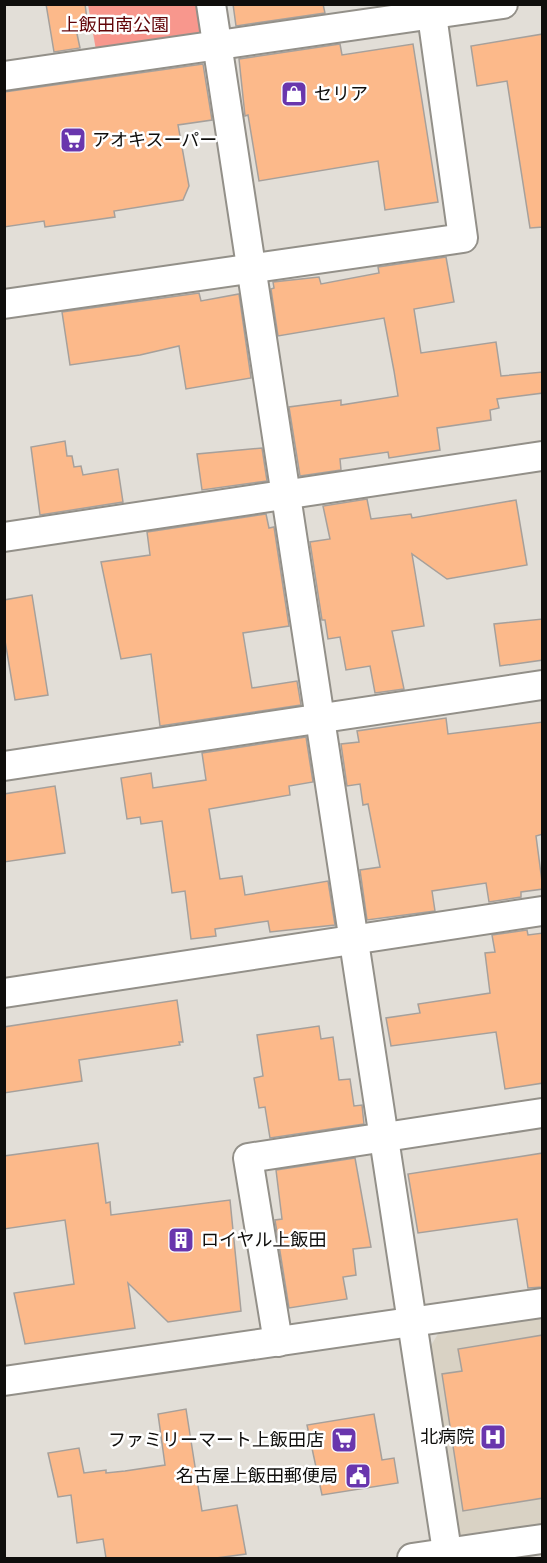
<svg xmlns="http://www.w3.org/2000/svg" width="547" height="1563" font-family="'Varela Round','Noto Sans JP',sans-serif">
  <rect width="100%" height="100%" fill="#e2ded7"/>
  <path fill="#d9d2c4" d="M542 1318V1527L466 1539 459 1534 430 1347 438 1334Z"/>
  <path fill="#f8978d" d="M88 5H198L202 29 196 35 96 50Z"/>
  <g fill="#fcb98a" stroke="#a6a09b" stroke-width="1.5">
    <path d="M46 4H85L88 27 76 29 80 48 54 52Z"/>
    <path d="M233 4H323L325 13 236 26Z"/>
    <path d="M543 34V227L530 228 507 81 477 86 471 46Z"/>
    <path d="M340 44 342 55 413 44 438 202 385 210 378 161 259 181 248 115 245 116 239 59Z"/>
    <path d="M203 64 212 120 178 125 189 186 183 200 114 211 115 217 45 227 44 221 4 227V92Z"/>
    <path d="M446 257 454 302 414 309 421 353 496 342 501 376 543 372V393L497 399 499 408 490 410 491 420 437 428 440 450 389 458 388 452 340 459 341 470 300 476 289 407 341 400V405L398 396 394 371 384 318 278 336 271 289 274 288 273 282 319 277 321 284 379 273 378 267Z"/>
    <path d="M199 293 201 301 239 294 251 378 186 389 179 346 140 355 70 365 62 312Z"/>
    <path d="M65 441 67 456H72L74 467 81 466 83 475 118 469 123 502 40 515 31 447Z"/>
    <path d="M262 448 267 481 202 490 197 454Z"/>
    <path d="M367 499 371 519 411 514 412 518 516 500 527 565 447 579 412 554 424 626 392 631 404 689 375 693 370 666 346 670 340 637 328 639 325 620H322L310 542 330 539 323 506Z"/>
    <path d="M266 514 269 528 274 527 289 626 243 633 252 688 297 681 301 705 160 726 151 654 121 659 101 562 150 555 147 532Z"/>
    <path d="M32 595 48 695 15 700 4 635V600Z"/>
    <path d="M543 619V660L500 666 494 624Z"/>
    <path d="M446 718 448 734 543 722V834L536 836 543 889 521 892V897L489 902 486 883 432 891 435 911 367 920 360 870 380 867 368 804 363 805 360 784 347 786 341 744 359 742 357 731Z"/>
    <path d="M306 737 313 782 289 786 290 795 209 809 220 879 242 876 245 895 328 881 335 925 270 932 268 921 215 929 216 936 191 939 185 891 172 893 162 821 141 824 140 817 127 819 121 778 151 773 153 788 206 780 202 753Z"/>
    <path d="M55 786 65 853 4 862V794Z"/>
    <path d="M527 930 528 935 543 933V1083L505 1089 496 1032 391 1046 386 1018 420 1013 418 1004 490 993 485 953 495 952 492 935Z"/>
    <path d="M177 1000 183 1042H179L180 1045 79 1060 82 1081 4 1093V1027Z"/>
    <path d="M319 1026 321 1039 333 1037 339 1080 350 1079 354 1106 362 1105 364 1124 270 1138 265 1107 259 1108 254 1078 263 1076 257 1035Z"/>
    <path d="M98 1143 106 1203 110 1202 111 1215 230 1200 241 1311 168 1322 128 1283 135 1328 25 1344 14 1293 74 1284 65 1220 4 1229V1156Z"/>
    <path d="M543 1153V1287L528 1288 517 1219 418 1233 408 1174Z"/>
    <path d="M355 1158 371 1247 353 1249 356 1275 343 1277 347 1299 289 1308 275 1220 282 1219 276 1170Z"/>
    <path d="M543 1335V1498L463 1511 442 1374 462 1371 458 1349Z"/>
    <path d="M186 1409 202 1511 237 1505 246 1554 216 1558H106L103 1539 77 1543 71 1495 58 1497 48 1453 79 1448 84 1473 106 1470V1473L125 1471 165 1465 158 1414Z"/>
    <path d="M374 1414 382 1460 394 1458 398 1483 322 1495 307 1425Z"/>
  </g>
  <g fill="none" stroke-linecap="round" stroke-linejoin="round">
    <g stroke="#939089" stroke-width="32">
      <g id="minor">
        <path d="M211 4 448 1558"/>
        <path d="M4 76 503 4"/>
        <path d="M4 304 463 238 432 15"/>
        <path d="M4 537 542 456"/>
        <path d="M4 766 542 685"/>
        <path d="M4 993 542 911"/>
        <path d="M278 1342 248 1158 542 1113"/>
        <path d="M4 1381 542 1303"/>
        <path d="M412 1558 542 1539"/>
      </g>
    </g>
    <use href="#minor" stroke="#fff" stroke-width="28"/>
  </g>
  <defs>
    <g id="shop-square" transform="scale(1.35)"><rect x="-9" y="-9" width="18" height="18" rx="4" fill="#6936ad" stroke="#fff"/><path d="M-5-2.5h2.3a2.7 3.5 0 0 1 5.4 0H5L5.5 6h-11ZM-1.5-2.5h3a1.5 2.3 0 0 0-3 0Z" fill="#fff"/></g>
    <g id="supermarket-square" transform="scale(1.35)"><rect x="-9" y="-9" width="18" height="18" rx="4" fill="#6936ad" stroke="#fff"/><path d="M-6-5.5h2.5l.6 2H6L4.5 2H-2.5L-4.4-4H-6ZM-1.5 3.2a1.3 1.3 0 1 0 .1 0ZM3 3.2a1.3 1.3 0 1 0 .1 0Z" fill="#fff"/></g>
    <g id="building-square" transform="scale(1.35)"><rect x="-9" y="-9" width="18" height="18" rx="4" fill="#6936ad" stroke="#fff"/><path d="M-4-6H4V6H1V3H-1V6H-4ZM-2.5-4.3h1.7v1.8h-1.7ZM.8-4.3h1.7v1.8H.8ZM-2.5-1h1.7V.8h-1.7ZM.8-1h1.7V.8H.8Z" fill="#fff"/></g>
    <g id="hospital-square" transform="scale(1.35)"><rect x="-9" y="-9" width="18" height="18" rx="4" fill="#6936ad" stroke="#fff"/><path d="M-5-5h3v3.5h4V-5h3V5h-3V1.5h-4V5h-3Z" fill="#fff"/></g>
    <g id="civic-square" transform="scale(1.35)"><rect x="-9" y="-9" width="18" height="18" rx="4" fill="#6936ad" stroke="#fff"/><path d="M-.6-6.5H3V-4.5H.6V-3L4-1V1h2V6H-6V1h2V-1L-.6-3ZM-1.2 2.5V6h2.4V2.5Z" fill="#fff"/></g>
  </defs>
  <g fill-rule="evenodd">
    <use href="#shop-square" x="294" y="94"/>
    <use href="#supermarket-square" x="73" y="140"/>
    <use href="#building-square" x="181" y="1240"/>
    <use href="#hospital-square" x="493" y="1437"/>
    <use href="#supermarket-square" x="344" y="1440"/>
    <use href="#civic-square" x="358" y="1476"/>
  </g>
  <g text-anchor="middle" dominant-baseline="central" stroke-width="5" stroke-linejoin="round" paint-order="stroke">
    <g font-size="18" fill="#620509" stroke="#fff">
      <text x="115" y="25">上飯田南公園</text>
    </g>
    <g font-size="18" fill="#0f0e0c" stroke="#fff" text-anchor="start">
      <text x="314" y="94">セリア</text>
      <text x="92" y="140">アオキスーパー</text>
      <text x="201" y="1240">ロイヤル上飯田</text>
      <text x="474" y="1437" text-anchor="end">北病院</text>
      <text x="324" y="1440" text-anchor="end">ファミリーマート上飯田店</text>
      <text x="338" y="1476" text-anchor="end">名古屋上飯田郵便局</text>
    </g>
  </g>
  <rect width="547" height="1563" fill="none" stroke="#0f0e0c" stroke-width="12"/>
</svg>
